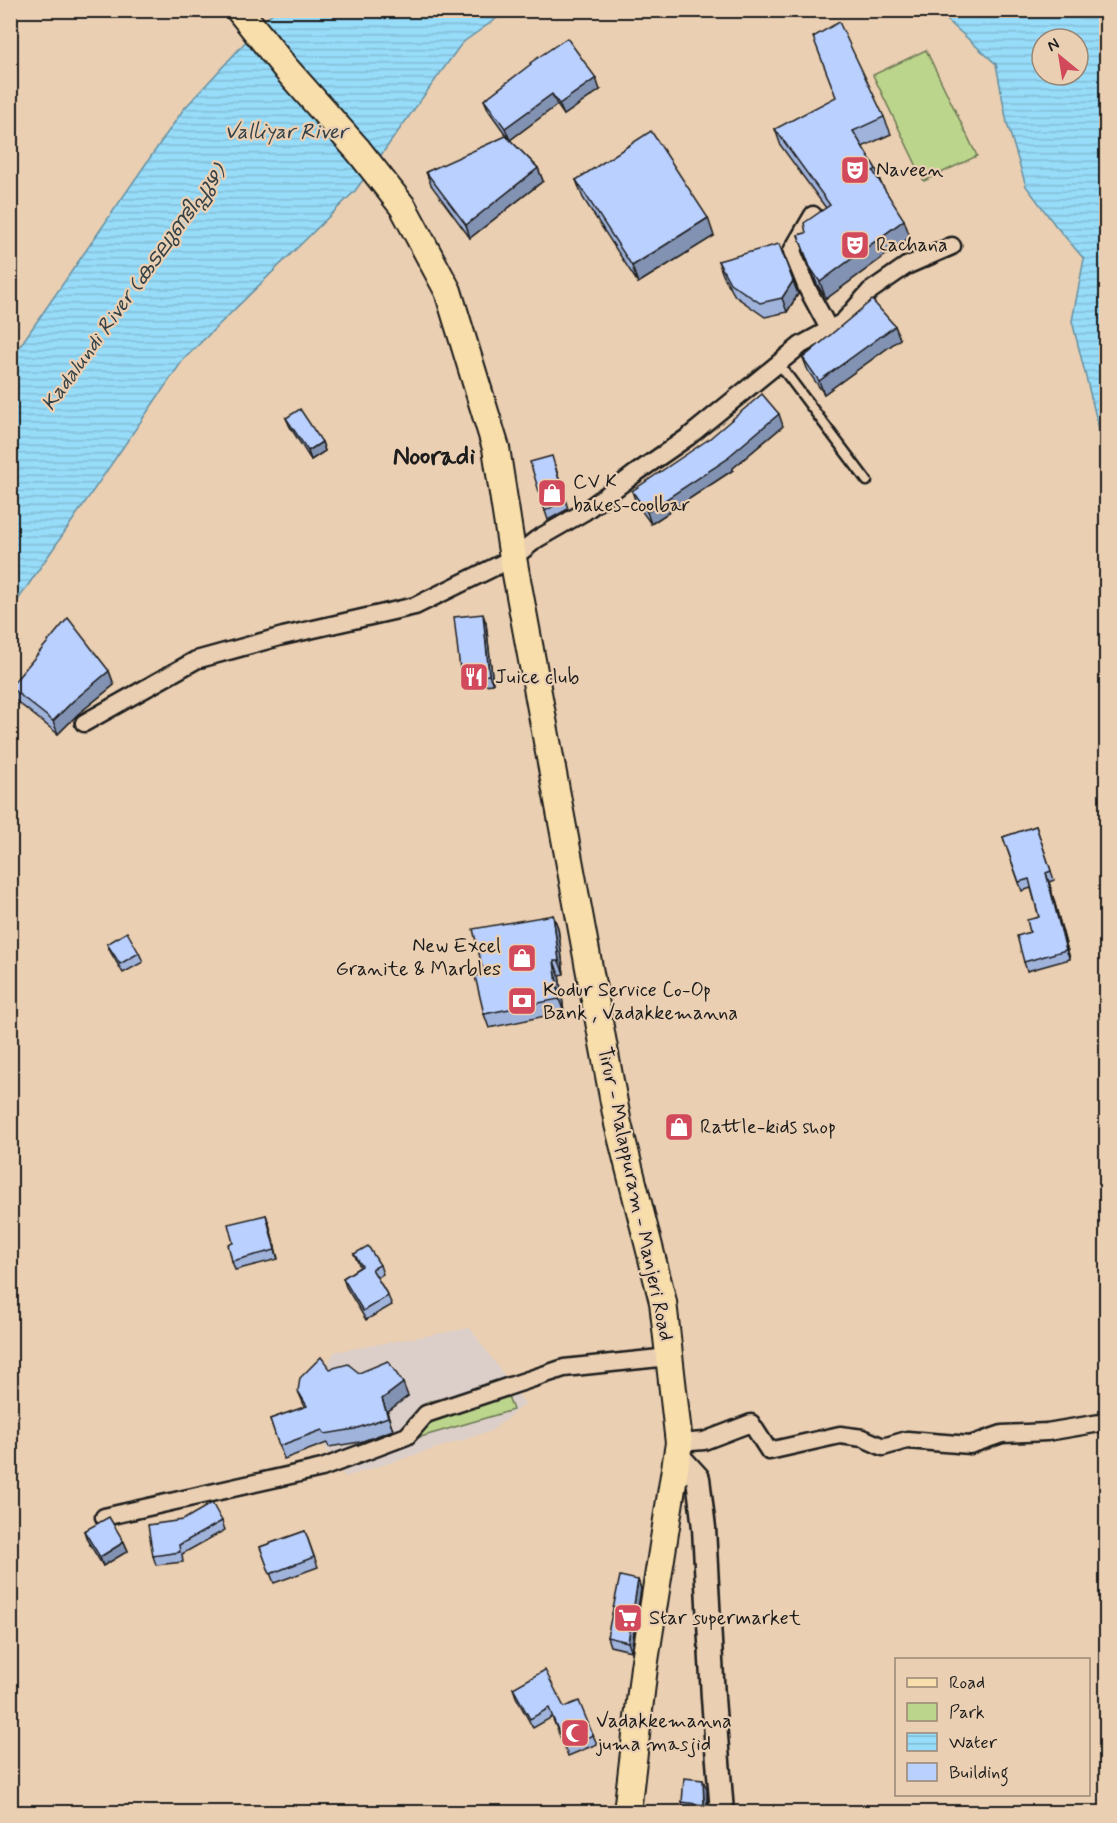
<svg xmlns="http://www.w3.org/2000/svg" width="1117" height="1823" font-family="Mynerve,'Noto Sans Malayalam',sans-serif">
  <defs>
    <pattern id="water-rules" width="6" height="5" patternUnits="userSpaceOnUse" patternTransform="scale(1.5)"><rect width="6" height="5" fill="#97dcf9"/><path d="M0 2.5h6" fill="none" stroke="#82bcd5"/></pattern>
  </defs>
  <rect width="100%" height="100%" fill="#eacfb2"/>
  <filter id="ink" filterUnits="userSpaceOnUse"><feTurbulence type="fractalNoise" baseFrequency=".0167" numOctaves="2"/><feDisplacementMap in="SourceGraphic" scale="12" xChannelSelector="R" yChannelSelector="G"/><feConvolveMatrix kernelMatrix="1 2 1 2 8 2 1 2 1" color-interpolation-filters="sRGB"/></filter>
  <g filter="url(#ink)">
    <path fill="#dccfc9" d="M470 1328 525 1404 491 1431 345 1477 303 1415 334 1352Z"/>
    <g fill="#bcd58c" stroke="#6c7854" stroke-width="1.5">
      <path d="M926 50 977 156 924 181 873 75Z"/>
      <path d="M507 1393 513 1410 417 1438 410 1418 429 1401Z"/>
    </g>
    <g fill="url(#water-rules)" stroke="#668fa1" stroke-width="1.5" fill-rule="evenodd">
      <path d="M274 11H507L462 43 355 191 183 360 11 610V359L183 110Z"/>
      <path d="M937 11H1106V457L1072 321 1084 259 1055 225 1026 186 1007 123 996 64ZM1042 39H1078V75H1042Z"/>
    </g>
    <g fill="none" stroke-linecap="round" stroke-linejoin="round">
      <g stroke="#1c1c1c" stroke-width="13">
        <path id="service" d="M779 364 867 481"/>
      </g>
      <g stroke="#1c1c1c" stroke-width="21">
        <g id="minor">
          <path d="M813 215 792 251 807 288 829 329"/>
          <path d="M84 723 196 660 283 636 415 606 513 558 537 539 584 512 636 473 688 437 801 345 843 322 870 291 906 266 952 246"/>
          <path d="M679 1443 704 1441 751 1423 769 1451 840 1435 863 1438 883 1447 907 1440 970 1445 1002 1434 1047 1432 1106 1422"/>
          <path d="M104 1517 322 1468 407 1436 426 1414 564 1368 669 1357"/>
        </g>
      </g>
      <g stroke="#1c1c1c" stroke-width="27">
        <path id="secondary" d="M677 1455 698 1478 704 1528 713 1698 722 1812"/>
      </g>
      <g stroke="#1c1c1c" stroke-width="30">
        <path id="primary" d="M239 10 287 70 358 150 403 207 448 291 496 448 513 558 618 1124 663 1302 679 1443 644 1667 627 1812"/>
      </g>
      <use href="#service" stroke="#eacfb2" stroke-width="8"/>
      <use href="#minor" stroke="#eacfb2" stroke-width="16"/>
      <use href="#secondary" stroke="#eacfb2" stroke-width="22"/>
      <use href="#primary" stroke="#f8deab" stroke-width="26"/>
    </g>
    <g fill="#a0b3db" stroke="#1c1c1c" stroke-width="1.5">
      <path d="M600 90 564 115 557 105 510 140 538 168 543 181 470 238 431 185 426 172 509 139 489 111 484 100Z"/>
      <path d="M884 117 891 134 862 147 876 169 881 183 910 237 826 299 817 284 798 235 806 233 826 208 781 146 775 129Z"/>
      <path d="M576 180 714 236 638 283 583 198Z"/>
      <path d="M718 261 798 294 787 312 765 317 735 296 723 275Z"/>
      <path d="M895 326 900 339 824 394 808 371 803 358Z"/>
      <path d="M286 418 322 442 325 451 311 460 290 427Z"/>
      <path d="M783 426 733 468V470L651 524 636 503 632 491Z"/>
      <path d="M555 465 568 509 548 520 545 511Z"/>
      <path d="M486 623 493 684 465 687 461 678Z"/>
      <path d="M109 671 114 685 78 714 58 734 15 700 10 688Z"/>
      <path d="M1036 826 1054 880 1049 882 1070 959 1027 971 1024 962 1030 932 1039 917 1031 888 1022 891 1003 837Z"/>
      <path d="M553 915 558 928 564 974 559 975 564 1012 489 1028 484 1014V974Z"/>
      <path d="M107 944 139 953 143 962 123 973 111 953Z"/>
      <path d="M266 1215 269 1224 278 1259 235 1270 232 1261 233 1243Z"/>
      <path d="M354 1254 380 1265 383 1274 377 1278 388 1296 392 1305 366 1320 346 1287 343 1278 360 1267Z"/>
      <path d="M330 1369 359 1373 408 1396 387 1412 393 1430 360 1442 329 1447 327 1443 284 1459 270 1419 305 1407 298 1391Z"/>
      <path d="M222 1521 225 1530 182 1554 183 1562 156 1565 153 1556Z"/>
      <path d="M84 1531 124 1542 128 1551 103 1566 87 1540Z"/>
      <path d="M305 1531 318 1567 274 1583 260 1547Z"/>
      <path d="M638 1580 641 1589 631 1651 610 1646 607 1637Z"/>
      <path d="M513 1688 564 1707 593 1735 597 1744 568 1756 552 1717 533 1728 516 1697Z"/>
      <path d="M707 1789V1812H685L682 1802Z"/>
    </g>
    <g fill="#8292b2" stroke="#1c1c1c" stroke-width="1.5">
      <path d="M596 78 600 90 564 115 559 104Z"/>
      <path d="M552 94 557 105 510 140 505 128Z"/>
      <path d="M538 168 543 181 470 238 466 225Z"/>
      <path d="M708 218 714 236 638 283 632 266Z"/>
      <path d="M904 220 910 237 826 299 820 282Z"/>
      <path d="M793 281 798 294 787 312 782 298Z"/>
      <path d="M895 326 900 339 824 394 819 381Z"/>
      <path d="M779 414 783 426 733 468V470L651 524 647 512Z"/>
      <path d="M322 442 325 451 311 460 308 451Z"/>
      <path d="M483 614 486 623 493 684 489 675Z"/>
      <path d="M109 671 114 685 78 714 58 734 53 721 73 701Z"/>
      <path d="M1046 873 1049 882 1070 959 1066 950Z"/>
      <path d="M553 915 558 928 564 974 559 961Z"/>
      <path d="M554 961 559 975 564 1012 559 999Z"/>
      <path d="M266 1215 269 1224 278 1259 275 1250Z"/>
      <path d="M403 1383 408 1396 387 1412 393 1430 382 1399Z"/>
      <path d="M17 1469 19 1474 10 1479V1474Z"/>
      <path d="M124 1542 128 1551 103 1566 100 1557Z"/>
      <path d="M638 1580 641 1589 631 1651 628 1642Z"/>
      <path d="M703 1780 707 1789V1812L704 1805Z"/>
    </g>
    <g fill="#bad0ff" stroke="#1c1c1c" stroke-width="1.5">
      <path d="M839 22 884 117 853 131 876 169 873 171 904 220 820 282 810 267 798 235 806 233 804 223 830 205 775 129 836 97 813 37Z"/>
      <path d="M567 38 596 78 559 104 552 94 505 128 484 100 531 64 530 63Z"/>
      <path d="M651 131 708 218 632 266 576 180Z"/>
      <path d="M506 136 538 168 466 225 426 172Z"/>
      <path d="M779 244 793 281 782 298 760 303 730 283 718 261Z"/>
      <path d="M872 300 895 326 819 381 803 358Z"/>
      <path d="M762 394 779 414 728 457 729 458 647 512 632 491 709 439Z"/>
      <path d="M300 409 322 442 308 451 286 418Z"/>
      <path d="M552 456 565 500 545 511 530 462Z"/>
      <path d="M483 614 489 675 461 678 454 617Z"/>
      <path d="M68 618 109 671 73 701 53 721 10 687Z"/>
      <path d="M1036 826 1051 871 1046 873 1066 950 1024 962 1017 936 1030 932 1027 920 1039 917 1029 879 1019 882 1003 837Z"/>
      <path d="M553 915 559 961H554L559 999 484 1014 475 976 484 974 473 929Z"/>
      <path d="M127 932 139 953 120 964 107 944Z"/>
      <path d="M266 1215 275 1250 232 1261 228 1244 233 1243 228 1224Z"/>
      <path d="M368 1246 380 1265 372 1269 388 1296 363 1311 343 1278 362 1266 354 1254Z"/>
      <path d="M321 1357 330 1369 348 1364 359 1373 388 1361 403 1383 382 1399 388 1417 355 1429 325 1434 322 1430 279 1446 270 1419 307 1406 298 1391 300 1378Z"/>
      <path d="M10 1460 17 1469 10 1474Z"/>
      <path d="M212 1503 222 1521 179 1545 180 1552 153 1556 148 1525 183 1520Z"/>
      <path d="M109 1517 124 1542 100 1557 84 1531Z"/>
      <path d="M305 1531 314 1557 270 1574 260 1547Z"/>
      <path d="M620 1576 638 1580 628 1642 607 1637Z"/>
      <path d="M545 1670 564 1707 579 1701 593 1735 565 1747 549 1708 530 1719 513 1688Z"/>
      <path d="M684 1778 703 1780 704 1805 682 1802Z"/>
    </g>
  </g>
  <defs>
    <g id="theatre-square" transform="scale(1.5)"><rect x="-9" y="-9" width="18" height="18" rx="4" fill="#d1495b" stroke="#eacfb2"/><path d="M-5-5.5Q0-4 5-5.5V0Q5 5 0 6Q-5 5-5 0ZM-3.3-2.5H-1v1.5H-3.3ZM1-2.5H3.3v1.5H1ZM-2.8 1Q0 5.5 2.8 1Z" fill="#fff"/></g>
    <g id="shop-square" transform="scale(1.5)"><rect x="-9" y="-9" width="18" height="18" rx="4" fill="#d1495b" stroke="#eacfb2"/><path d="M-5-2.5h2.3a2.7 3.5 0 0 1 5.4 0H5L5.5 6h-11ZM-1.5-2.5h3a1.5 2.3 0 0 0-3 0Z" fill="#fff"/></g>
    <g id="restaurant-square" transform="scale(1.5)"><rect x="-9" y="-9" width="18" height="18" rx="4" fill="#d1495b" stroke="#eacfb2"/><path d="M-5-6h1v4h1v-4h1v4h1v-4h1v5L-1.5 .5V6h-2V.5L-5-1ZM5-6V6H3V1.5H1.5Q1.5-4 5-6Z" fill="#fff"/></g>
    <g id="bank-square" transform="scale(1.5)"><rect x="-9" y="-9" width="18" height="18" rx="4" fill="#d1495b" stroke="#eacfb2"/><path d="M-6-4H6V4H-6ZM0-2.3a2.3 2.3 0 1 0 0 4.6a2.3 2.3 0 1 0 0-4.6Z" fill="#fff"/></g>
    <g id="supermarket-square" transform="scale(1.5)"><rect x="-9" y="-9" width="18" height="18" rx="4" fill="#d1495b" stroke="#eacfb2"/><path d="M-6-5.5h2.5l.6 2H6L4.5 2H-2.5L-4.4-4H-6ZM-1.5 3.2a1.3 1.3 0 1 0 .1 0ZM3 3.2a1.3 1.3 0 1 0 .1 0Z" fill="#fff"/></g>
    <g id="mosque-square" transform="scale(1.5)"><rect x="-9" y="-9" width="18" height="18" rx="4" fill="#d1495b" stroke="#eacfb2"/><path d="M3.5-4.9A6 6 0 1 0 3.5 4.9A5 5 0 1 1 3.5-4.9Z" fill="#fff"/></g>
  </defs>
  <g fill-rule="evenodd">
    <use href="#theatre-square" x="855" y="170"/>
    <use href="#theatre-square" x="855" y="245"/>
    <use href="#shop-square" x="552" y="493"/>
    <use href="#restaurant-square" x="474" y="677"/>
    <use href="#shop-square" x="522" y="958"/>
    <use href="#bank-square" x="522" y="1001"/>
    <use href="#shop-square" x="679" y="1127"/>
    <use href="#supermarket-square" x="628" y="1618"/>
    <use href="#mosque-square" x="575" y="1733"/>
  </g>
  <g text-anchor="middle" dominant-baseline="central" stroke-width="4.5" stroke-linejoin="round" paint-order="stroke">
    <g font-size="20" fill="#1c1c1c" stroke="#eacfb2" text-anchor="start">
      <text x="876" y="170">Naveen</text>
      <text x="876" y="245">Rachana</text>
      <text x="573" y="482">CV K<tspan x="573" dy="23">bakes-coolbar</tspan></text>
      <text x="495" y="677">Juice club</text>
      <text x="501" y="946" text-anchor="end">New Excel<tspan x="501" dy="23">Granite &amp; Marbles</tspan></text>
      <text x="543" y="990">Kodur Service Co-Op<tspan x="543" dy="23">Bank , Vadakkemanna</tspan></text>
      <text x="700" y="1127">Rattle-kids shop</text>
      <text x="649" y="1618">Star supermarket</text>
      <text x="596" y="1721">Vadakkemanna<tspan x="596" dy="23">juma masjid</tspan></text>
    </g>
    <g font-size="20" fill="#1c1c1c" stroke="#eacfb2">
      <text transform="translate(635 1194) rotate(78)">Tirur - Malappuram - Manjeri Road</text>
    </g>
    <g font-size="21" font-style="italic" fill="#354248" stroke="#eacfb2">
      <text x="286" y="132">Valliyar River</text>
      <text transform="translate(134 288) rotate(-54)">Kadalundi River (കടലുണ്ടിപ്പുഴ)</text>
    </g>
    <g font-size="26" font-weight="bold" fill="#1c1c1c" stroke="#eacfb2">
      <text x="434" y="457">Nooradi</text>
    </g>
  </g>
  <rect width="1117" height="1823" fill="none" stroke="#eacfb2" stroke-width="36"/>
  <rect x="18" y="18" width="1081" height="1787" fill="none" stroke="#1c1c1c" stroke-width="2" filter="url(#ink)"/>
  <rect x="895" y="1658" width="195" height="138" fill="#eacfb2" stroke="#988776" stroke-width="1.5"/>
  <rect x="907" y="1678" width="30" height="9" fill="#f8deab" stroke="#988776" stroke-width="1.5"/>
  <text x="949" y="1688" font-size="18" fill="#1c1c1c">Road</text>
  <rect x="907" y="1703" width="30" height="18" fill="#bcd58c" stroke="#988776" stroke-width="1.5"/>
  <text x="949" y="1718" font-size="18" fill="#1c1c1c">Park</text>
  <rect x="907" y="1733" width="30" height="18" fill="url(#water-rules)" stroke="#988776" stroke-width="1.5"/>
  <text x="949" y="1748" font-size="18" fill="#1c1c1c">Water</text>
  <rect x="907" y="1763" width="30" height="18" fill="#bad0ff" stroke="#988776" stroke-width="1.5"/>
  <text x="949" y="1778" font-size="18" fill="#1c1c1c">Building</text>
  <g transform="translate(1060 57) rotate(330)"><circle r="28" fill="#eacfb2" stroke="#988776" stroke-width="1.5"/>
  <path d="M0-4.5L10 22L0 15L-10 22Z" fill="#d1495b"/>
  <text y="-9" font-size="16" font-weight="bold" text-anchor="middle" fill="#1c1c1c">N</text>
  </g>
</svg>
